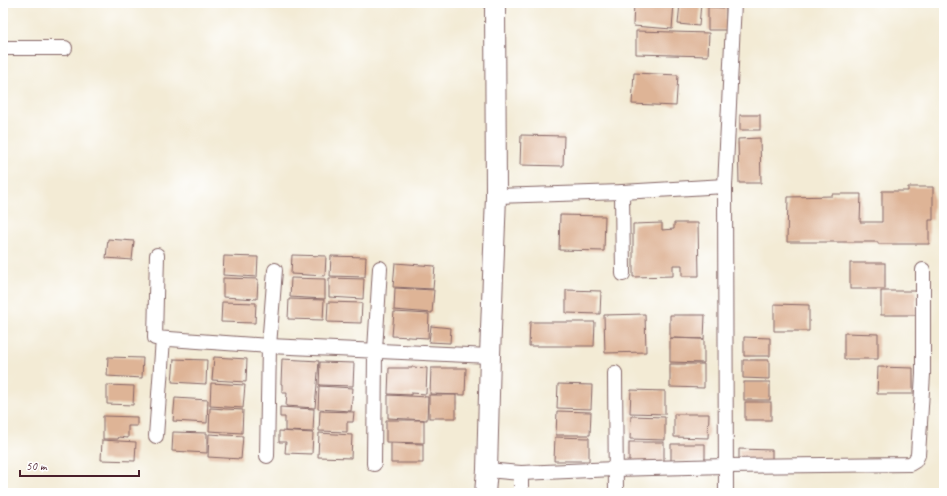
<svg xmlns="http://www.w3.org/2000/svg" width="947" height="496" font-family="Caveat,sans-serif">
  <rect width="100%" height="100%" fill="#fff"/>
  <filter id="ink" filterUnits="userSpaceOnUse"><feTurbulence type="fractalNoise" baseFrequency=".025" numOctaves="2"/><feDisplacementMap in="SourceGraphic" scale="8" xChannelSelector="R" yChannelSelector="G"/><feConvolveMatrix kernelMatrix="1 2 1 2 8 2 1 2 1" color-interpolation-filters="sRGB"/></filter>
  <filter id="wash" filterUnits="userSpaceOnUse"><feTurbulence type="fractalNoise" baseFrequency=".012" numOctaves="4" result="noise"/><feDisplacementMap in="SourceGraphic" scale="16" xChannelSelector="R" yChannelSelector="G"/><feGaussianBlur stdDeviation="0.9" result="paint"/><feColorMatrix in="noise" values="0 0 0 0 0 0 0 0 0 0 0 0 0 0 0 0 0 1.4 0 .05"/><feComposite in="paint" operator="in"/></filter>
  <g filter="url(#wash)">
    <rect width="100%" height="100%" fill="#f3ebd5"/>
    <g id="blocks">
      <g fill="#deb496">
        <path d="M634 3H674L672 29 633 26Z"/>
        <path d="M680 3H701L699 26 678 24Z"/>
        <path d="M708 7 726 8V30H708Z"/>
        <path d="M636 31 709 33 708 56 636 54Z"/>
        <path d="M634 73 678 75 676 106 632 104Z"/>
        <rect x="740" y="115" width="20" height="15"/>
        <path d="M521 135 564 136 563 166 520 165Z"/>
        <path d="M760 138 761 183H739L738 139Z"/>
        <path d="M908 187H933V220H929V244H878V242H787L788 197 832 196V194H861L860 222H882V191H908Z"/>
        <path d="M560 215 605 216 604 251 559 250Z"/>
        <path d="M662 223V230L674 229V223H698L699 276H682V265H673V276L633 277V224Z"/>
        <path d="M108 239 134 241 132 260 106 258Z"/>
        <path d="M292 255 326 256 325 276 291 274Z"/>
        <path d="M224 256 258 257 257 277 223 275Z"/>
        <path d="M331 256 366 257 365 277 330 276Z"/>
        <path d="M395 263 435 266 433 289 393 287Z"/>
        <rect x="850" y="263" width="35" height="26"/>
        <path d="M223 278 258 279 257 299 223 297Z"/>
        <path d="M291 278 325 279V299L290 297Z"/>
        <path d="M329 278 364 279 363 299 329 297Z"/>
        <path d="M395 288 434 290 432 313 394 310Z"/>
        <path d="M566 290 601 291 600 314 566 313Z"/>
        <rect x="881" y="291" width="35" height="24"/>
        <path d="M289 299 324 300 323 320 288 319Z"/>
        <path d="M222 302 256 303 255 323 221 322Z"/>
        <path d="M328 302 362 303 361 323 327 322Z"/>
        <path d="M774 304 809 305V331H774Z"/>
        <path d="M394 312 429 314 428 338 392 336Z"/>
        <path d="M645 314 646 352 605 353 604 315Z"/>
        <path d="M670 315H705L704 339 670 338Z"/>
        <path d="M530 322H595L594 346H529Z"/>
        <path d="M431 326 451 328 450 343 429 342Z"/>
        <path d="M844 333 878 334V359H844Z"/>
        <path d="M744 337 770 338V356H744Z"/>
        <path d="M670 338 704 339V363L670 362Z"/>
        <path d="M108 357 143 358 142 378 107 376Z"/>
        <path d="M214 357 247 359 246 382 212 380Z"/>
        <path d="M174 359 207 360 206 384 172 382Z"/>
        <path d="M282 359 319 361 315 408 286 406 287 393H282V384H281Z"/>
        <path d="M743 360H769V379L743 378Z"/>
        <path d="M320 362 354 363 353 386 319 385Z"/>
        <path d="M670 364H704V388L670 387Z"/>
        <path d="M412 367 427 368 426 394 411 393V395L388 394 389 368H412Z"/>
        <path d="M878 367 913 368V394H877Z"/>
        <path d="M431 368H466L465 395 430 394Z"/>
        <rect x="744" y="382" width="26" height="18"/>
        <path d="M211 383 245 385 243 408 210 406Z"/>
        <path d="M558 384 592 385 591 409 557 408Z"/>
        <path d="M107 385 134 386 133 405 107 404Z"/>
        <path d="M319 386 353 388 351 411 318 409Z"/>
        <path d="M631 390 665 391V414L630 413Z"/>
        <path d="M388 395 428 397 427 420 388 418Z"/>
        <rect x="429" y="395" width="27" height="23"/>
        <path d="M175 398 208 400 207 423 173 421Z"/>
        <rect x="745" y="402" width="26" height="18"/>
        <path d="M280 407 314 409 313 432 285 431V417H280Z"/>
        <path d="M210 408 243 410 242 433 209 431Z"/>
        <path d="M320 411 354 412 353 422H347V432L319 431Z"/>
        <path d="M557 411 591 412 590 435H556Z"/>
        <path d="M674 414H709L708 438 674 437Z"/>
        <path d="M103 416 137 417V426H128V438L119 437 118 439H103Z"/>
        <path d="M631 416 665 417V440L630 439Z"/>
        <path d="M386 420H424V443L386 442Z"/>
        <path d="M279 431 313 433 312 454 285 453 286 442H279Z"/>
        <path d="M173 432 207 433V453L172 451Z"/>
        <path d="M319 433 352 435 351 458 318 457Z"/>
        <path d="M209 434 243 436 241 459 208 457Z"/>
        <path d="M555 437 589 438V461H554Z"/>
        <path d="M102 440 136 442 135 461 101 460Z"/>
        <rect x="629" y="442" width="35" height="22"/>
        <path d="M391 443 423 444V463H391Z"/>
        <path d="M671 444H705V462L671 461Z"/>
        <path d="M739 449 772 450V462L739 461Z"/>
      </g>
    </g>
  </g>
  <g filter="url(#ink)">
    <use href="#blocks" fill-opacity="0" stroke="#856666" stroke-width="1"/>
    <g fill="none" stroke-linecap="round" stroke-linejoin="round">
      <g stroke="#856666" stroke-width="16">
        <g id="street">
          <path d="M3 48H65"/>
          <path d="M725 186 734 3"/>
          <path d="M622 192 623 274"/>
          <path d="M496 196 622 192 725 186 726 493"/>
          <path d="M157 255 155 338 269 346 490 356"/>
          <path d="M615 373 616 493"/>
          <path d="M156 436 163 339"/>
          <path d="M267 456 269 346 275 270"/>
          <path d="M374 464 375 350 380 268"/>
          <path d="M487 470 521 473 615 469 725 466 910 464 915 461 918 455 923 374V270"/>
          <path d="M521 493V473"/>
        </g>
      </g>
      <g stroke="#856666" stroke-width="22">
        <path id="secondary" d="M485 493 487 470 490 356 496 196 495 3"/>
      </g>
      <use href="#street" stroke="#fff" stroke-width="14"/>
      <use href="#secondary" stroke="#fff" stroke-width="20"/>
    </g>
  </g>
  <rect width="947" height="496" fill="none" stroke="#fff" stroke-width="16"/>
  <path d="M20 470v6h119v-6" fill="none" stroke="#4a1f2b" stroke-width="2"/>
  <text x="26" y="470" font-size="12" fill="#4a1f2b" stroke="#ffffff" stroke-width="3" paint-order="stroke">50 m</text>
</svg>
